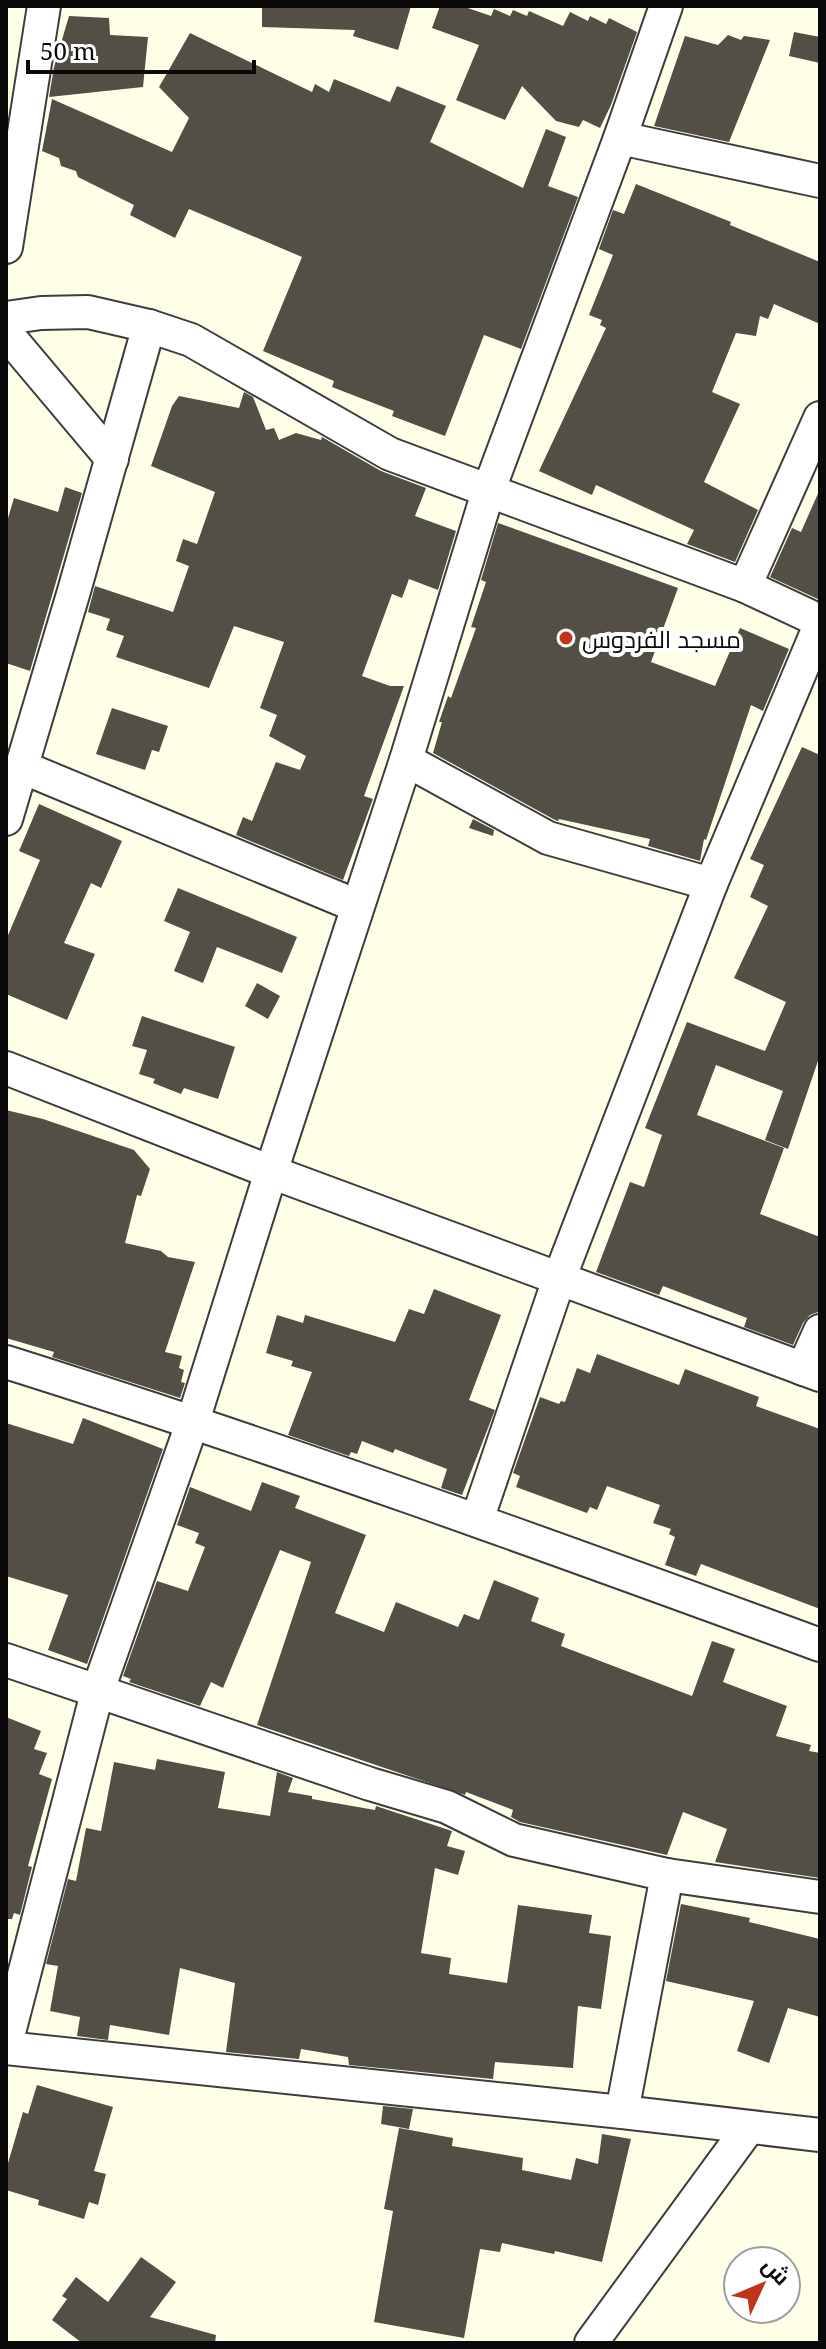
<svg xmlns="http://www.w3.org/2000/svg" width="826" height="2349" font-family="'Noto Serif',Cairo,serif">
  <rect width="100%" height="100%" fill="#ffffe7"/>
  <g fill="#534e46">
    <path d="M262 6H411L398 50 353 36 355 30 262 27Z"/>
    <path d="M440 6H462L491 16 494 9 510 16 513 10 527 16 529 11 563 26 570 12 588 21 590 16 606 24 609 18 637 32 611 105 600 128 583 120 579 127 556 121 522 86 505 120 456 100 479 45 432 28Z"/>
    <path d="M69 16 109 18 110 35 148 37 143 87 49 97 54 67Z"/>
    <path d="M794 32 820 37V63L789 56Z"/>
    <path d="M190 33 312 92 315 84 329 92 334 79 390 102 397 86 446 106 430 142 523 188 546 129 566 137 548 186 578 197 521 349 484 335 445 436 392 416 394 411 332 387 334 381 263 351 302 257 189 209 175 238 130 215 134 205 78 177 76 171 61 166 59 158 42 151 52 99 172 152 189 118 159 87Z"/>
    <path d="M728 35 741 40 744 36 770 40 729 142 654 126 685 36 718 45Z"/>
    <path d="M636 184 731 222 730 225 820 262V324L774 304 768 319 760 316 756 336 736 333 712 392 740 404 704 482 758 510 735 562 687 544 694 530 596 485 592 495 539 471 606 328 600 325 602 320 589 315 613 255 599 249 613 210 624 214Z"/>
    <path d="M244 392 253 397 266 430 274 428 279 440 296 433 321 440 322 437 381 471 426 488 415 516 456 531 438 590 409 579 402 598 392 594 362 676 390 686H404L364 796 373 799 343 880 236 835 243 817 252 821 276 762 300 770 306 756 269 736 277 715 260 708 284 642 234 626 209 688 116 657 124 636 106 630 110 619 88 612 95 586 173 612 189 566 176 561 183 539 197 544 215 492 151 466 172 406 179 396 239 408Z"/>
    <path d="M65 487 82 493 30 671 6 663V525L14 498 58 512Z"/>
    <path d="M820 489V600L770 577 792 528 801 532Z"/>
    <path d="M498 523 678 588 651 662 715 686 740 628 789 649 763 711 751 705 706 840 704 839 700 861 648 846 650 839 559 819 558 821 555 820 433 753 442 722H439L448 696 451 698 476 628 471 627 486 582 481 580Z"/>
    <path d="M112 708 168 726 159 752 152 750 145 770 96 754Z"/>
    <path d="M802 747 820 755V1055L788 1149 765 1140 783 1091 716 1065 697 1115 784 1148 760 1214 820 1237V1307L818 1312 810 1315 803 1323 793 1345 744 1327 747 1318 663 1286 659 1295 596 1272 630 1182 644 1187 662 1135 645 1128 687 1022 765 1051 786 1002 734 978 768 906 750 897 764 865 750 859Z"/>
    <path d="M39 804 122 841 101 888 91 883 64 943 95 954 67 1020 6 994V940L40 860 19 851Z"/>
    <path d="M473 819 494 830 493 836 469 828Z"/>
    <path d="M178 888 297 937 282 973 217 947 203 983 174 971 190 932 164 921Z"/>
    <path d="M257 983 280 996 268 1019 245 1006Z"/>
    <path d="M142 1016 235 1047 218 1099 184 1088 181 1094 153 1083 155 1079 139 1074 147 1050 132 1046Z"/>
    <path d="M6 1110 43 1119 134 1150 150 1169 141 1196 137 1195 125 1243 161 1251 168 1257 195 1262 165 1352 182 1356 179 1368 184 1370 181 1382 185 1383 180 1398 52 1357 54 1352 6 1338Z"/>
    <path d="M434 1289 501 1315 469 1400 495 1410 462 1495 441 1488 447 1469 395 1449 393 1453 362 1441 357 1454 351 1452 349 1456 288 1435 312 1372 291 1366 293 1361 266 1353 277 1315 303 1323 305 1315 395 1342 409 1309 424 1314Z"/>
    <path d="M597 1354 679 1385 685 1369 759 1397 756 1406 820 1429V1609L701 1564 696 1576 665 1565 675 1537 669 1534 671 1529 653 1523 660 1505 607 1486 597 1510 590 1507 587 1513 516 1487 520 1476 513 1473 540 1397 559 1404 561 1401 565 1402 577 1368 590 1373Z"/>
    <path d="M83 1418 163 1449 87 1664 48 1650 68 1595 6 1576V1423L73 1444Z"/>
    <path d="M262 1482 300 1496 295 1508 366 1535 335 1613 384 1632 396 1602 458 1627 464 1614 479 1620 494 1580 539 1598 531 1621 565 1634 561 1646 692 1696 712 1641 735 1649 723 1682 787 1706 776 1736 811 1745 809 1751 820 1753V1878L715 1862 727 1829 683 1812 667 1855 520 1822 511 1817 513 1810 466 1792 465 1795 257 1725 311 1562 280 1550 223 1688 211 1682 200 1706 129 1682 131 1679 123 1676 157 1581 188 1591 205 1547 195 1543 199 1533 177 1525 190 1487 251 1511Z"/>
    <path d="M6 1717 41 1731 34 1749 47 1753 39 1774 52 1779 28 1866 32 1867 20 1915 14 1913 12 1919H6Z"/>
    <path d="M157 1759 225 1772 218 1808 270 1816 277 1772 293 1778 288 1792 312 1796V1799L375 1810 376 1806 452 1831 447 1846 465 1851 458 1875 435 1868 421 1953 451 1958 449 1974 507 1983 518 1905 592 1915 589 1933 611 1936 601 2009 578 2006 573 2068 495 2062 493 2079 349 2065 348 2057 301 2049 299 2059 226 2052 235 1983 180 1968 169 2035 110 2025 108 2040 77 2036 80 2017 50 2011 58 1966 46 1964 68 1879 76 1881 86 1828 101 1831 114 1762 155 1770Z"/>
    <path d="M681 1904 750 1918 749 1922 820 1939V2017L788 2008 769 2063 737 2051 754 2001 666 1981Z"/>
    <path d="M37 2085 113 2107 94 2171 106 2174 98 2205 89 2202 84 2219 38 2205 39 2200 6 2190V2170L23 2112 28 2114Z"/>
    <path d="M383 2106 413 2109 409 2129 381 2124Z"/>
    <path d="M399 2128 453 2138 452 2146 523 2158 522 2170 571 2180 576 2158 598 2164 602 2134 631 2139 602 2262 555 2251 554 2254 502 2243 500 2252 480 2249 464 2338 374 2322 393 2211 384 2209Z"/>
    <path d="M141 2257 176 2282 150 2317 216 2335 215 2343H82L52 2320 67 2299 62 2296 76 2277 108 2302Z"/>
  </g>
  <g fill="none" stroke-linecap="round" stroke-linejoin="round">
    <g stroke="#3d3d3d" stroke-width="36">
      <g id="minor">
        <path d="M620 138 820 181"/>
        <path d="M6 247 44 6"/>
        <path d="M6 318 41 313 88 312 149 326 191 340 390 454 745 586 820 621"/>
        <path d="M6 333 112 459"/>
        <path d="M745 586 820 418"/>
        <path d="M406 760 548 838 711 884"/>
        <path d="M22 767 357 906"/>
        <path d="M6 819 74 591 149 326"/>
        <path d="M6 1068 271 1172 820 1375"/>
        <path d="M6 1362C280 1448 550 1546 820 1645"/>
        <path d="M803 1369 820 1331"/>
        <path d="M477 1520 559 1279 711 884 820 625"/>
        <path d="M6 1660 370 1784 447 1807 514 1840 667 1875 820 1897"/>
        <path d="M6 2044 97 1693 193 1421 271 1172 406 760 488 492 620 138 666 6"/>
        <path d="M6 2048 622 2112 820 2135"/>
        <path d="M622 2112 667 1875"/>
        <path d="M591 2343 749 2127"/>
      </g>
    </g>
    <use href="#minor" stroke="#fff" stroke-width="32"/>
  </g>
  <circle fill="#bf351c" stroke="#fff" stroke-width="3" cx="566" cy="638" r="8"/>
  <g text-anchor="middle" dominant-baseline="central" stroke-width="8" stroke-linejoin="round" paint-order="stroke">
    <g font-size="24" fill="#0a0a0a" stroke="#fff" text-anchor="start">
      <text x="582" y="638">مسجد الفردوس</text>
    </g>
  </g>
  <rect width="826" height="2349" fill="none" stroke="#0a0a0a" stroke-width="16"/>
  <g transform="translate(762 2285) rotate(46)"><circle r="38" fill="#ffffff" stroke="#9d9d9d" stroke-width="2"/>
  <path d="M0-6L14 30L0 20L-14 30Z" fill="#bf351c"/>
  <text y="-12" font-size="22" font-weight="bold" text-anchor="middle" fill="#0a0a0a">ش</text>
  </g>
  <path d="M28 60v12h226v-12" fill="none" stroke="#0a0a0a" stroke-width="4"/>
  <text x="40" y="60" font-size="24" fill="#0a0a0a" stroke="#ffffff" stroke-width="6" paint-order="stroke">50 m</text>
</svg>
